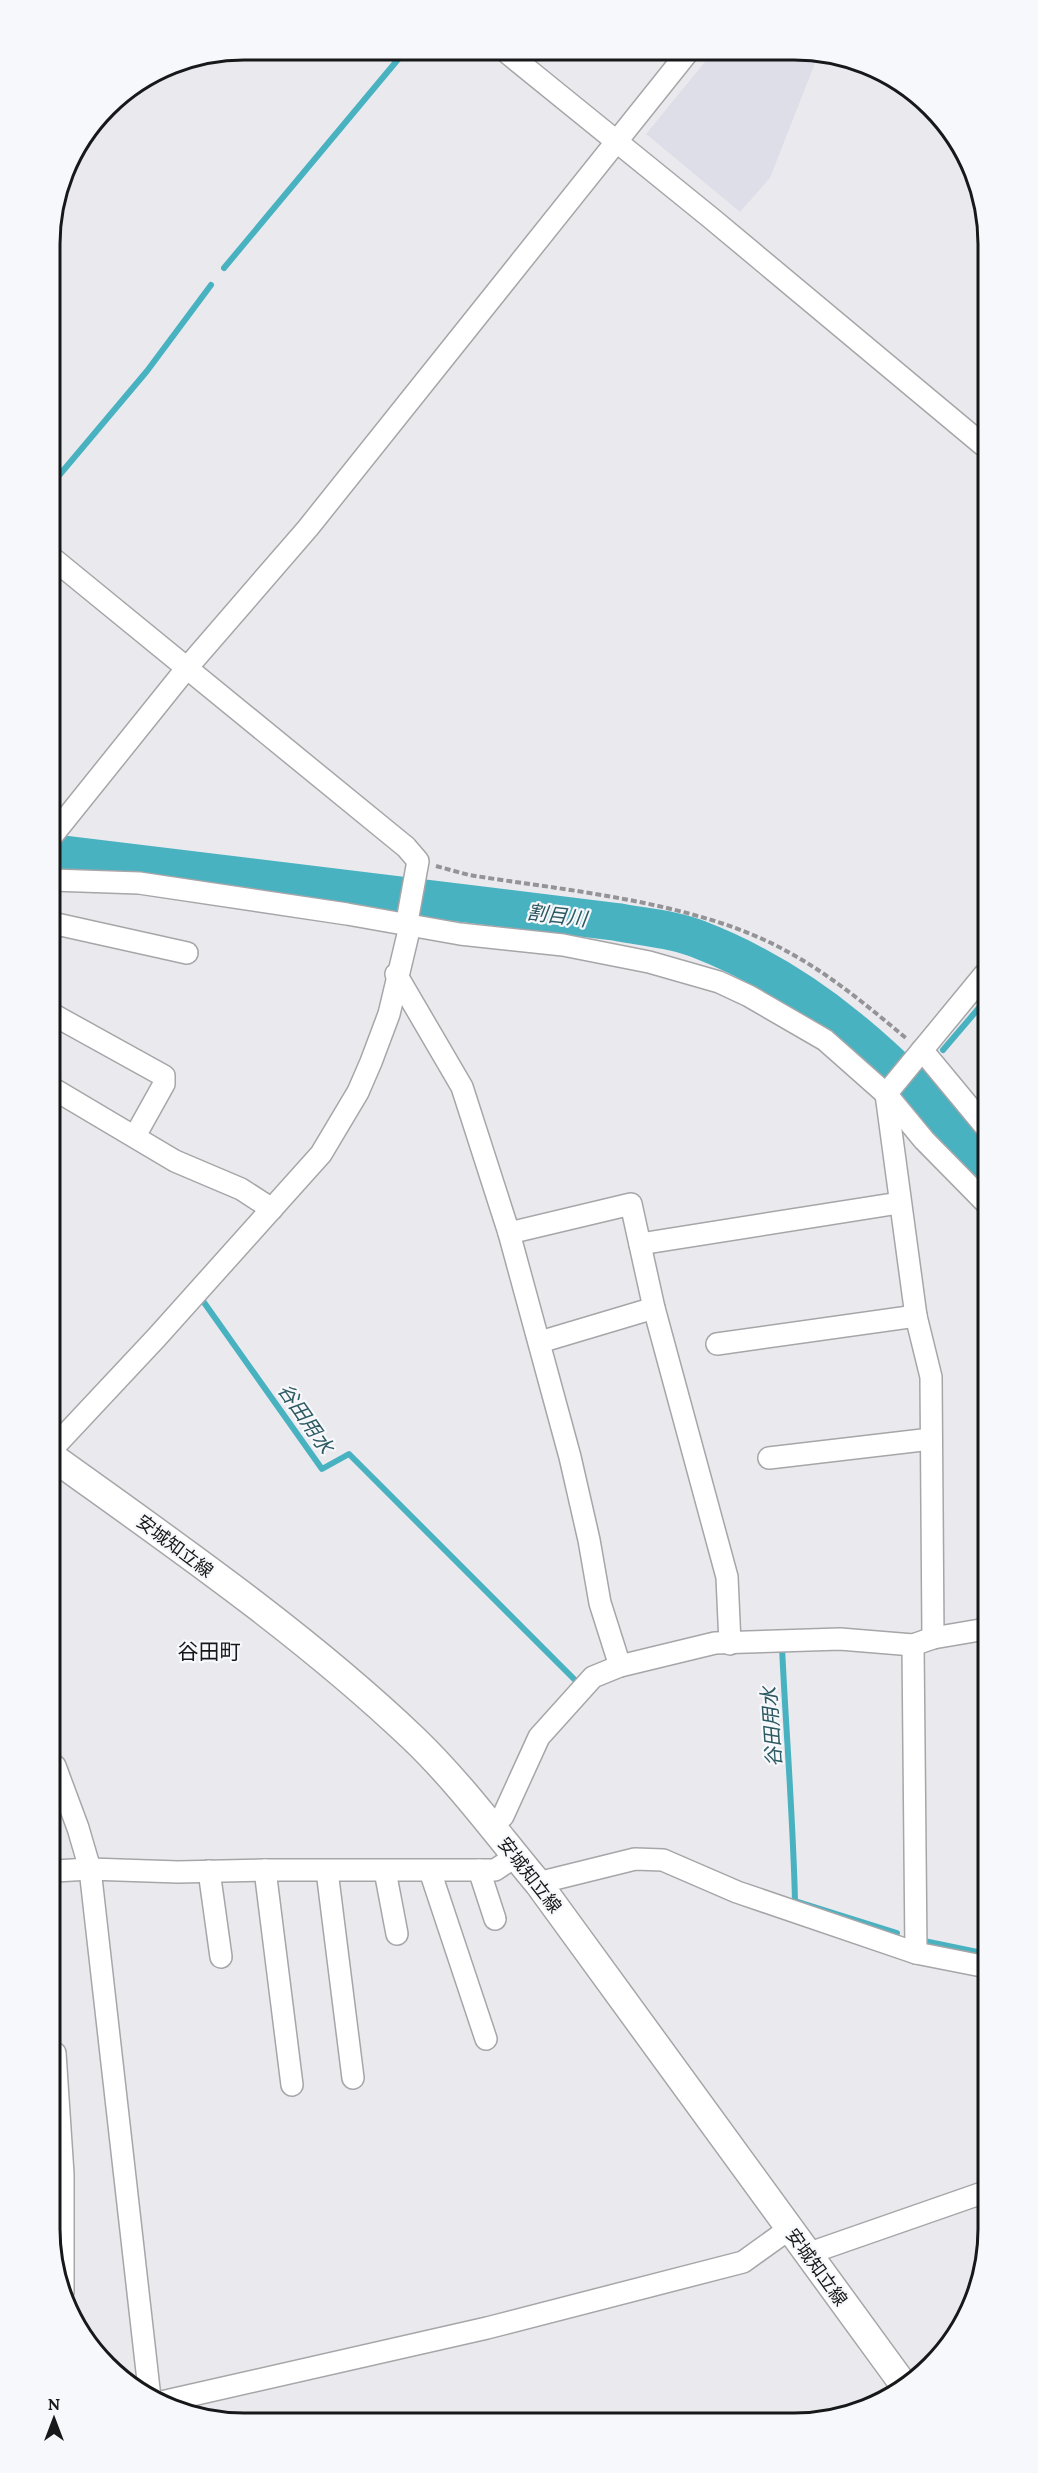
<svg xmlns="http://www.w3.org/2000/svg" width="1038" height="2473" font-family="Lora,'Noto Sans JP',serif">
  <rect width="100%" height="100%" fill="#eaeaee"/>
  <path fill="#dedee9" d="M713 52 819 53 770 178 740 212 646 134Z"/>
  <g fill="none" stroke-linecap="round" stroke-linejoin="round">
    <g stroke="#49b2c1" stroke-width="6">
      <path d="M224 268 405 51"/>
      <path d="M51 485 147 371 211 285"/>
      <path d="M943 1050 984 1002"/>
      <path d="M913 1085 919 1078"/>
      <path d="M203 1301 322 1469 349 1454 578 1683"/>
      <path d="M778 1647H782C786 1732 793 1816 795 1901L897 1933"/>
      <path d="M924 1941 987 1954"/>
    </g>
    <path stroke="#49b2c1" stroke-width="38" d="M52 853 617 922C643 927 673 929 698 939 820 986 896 1067 985 1159"/>
    <g stroke="#a6a6a9" stroke-width="24">
      <g id="minor">
        <path d="M505 51 711 218 983 445"/>
        <path d="M51 557 406 847 418 861 408 916 410 926 389 1014 371 1062 358 1092 321 1154 157 1337 54 1447"/>
        <path d="M52 836 186 669 308 528 688 52"/>
        <path d="M52 880 139 883 347 914 460 934 563 945 649 962 719 982 749 996 825 1040 886 1094 924 1140 985 1202"/>
        <path d="M52 923 187 953"/>
        <path d="M396 974 462 1087 509 1233 570 1457 589 1540 600 1603 620 1666"/>
        <path d="M52 1014 164 1076V1084L135 1136"/>
        <path d="M922 1050 985 1126"/>
        <path d="M52 1088 175 1161 241 1189 272 1209"/>
        <path d="M886 1094 916 1316 931 1377 933 1638"/>
        <path d="M886 1094 984 975"/>
        <path d="M509 1233 631 1204 654 1308 727 1577 730 1644"/>
        <path d="M640 1244 899 1203"/>
        <path d="M540 1342 654 1308"/>
        <path d="M717 1344 916 1316"/>
        <path d="M769 1458 931 1439"/>
        <path d="M913 1645 916 1953"/>
        <path d="M55 1766 78 1828 90 1869 150 2398"/>
        <path d="M493 1826 503 1816 539 1737 593 1677 620 1666 715 1643 840 1639 913 1645 933 1638 986 1629"/>
        <path d="M265 1870 292 2085"/>
        <path d="M479 1870 495 1919"/>
        <path d="M55 1871 90 1869 178 1872 265 1870H495L516 1856"/>
        <path d="M209 1871 221 1957"/>
        <path d="M327 1871 353 2078"/>
        <path d="M385 1871 397 1934"/>
        <path d="M430 1871 486 2039"/>
        <path d="M538 1883 635 1859 663 1860 737 1892 916 1953 987 1967"/>
        <path d="M55 2053 63 2174V2292"/>
        <path d="M807 2254 988 2191"/>
        <path d="M157 2403 487 2328 743 2262 789 2229"/>
      </g>
    </g>
    <g stroke="#a6a6a9" stroke-width="30">
      <path id="major" d="M54 1458C175 1545 305 1635 413 1738 459 1782 497 1834 538 1883L906 2388"/>
    </g>
    <path stroke="#949497" stroke-width="4" stroke-dasharray="6 3" stroke-linecap="butt" d="M436 866 469 875C569 891 701 902 790 953 832 976 870 1008 907 1039"/>
    <use href="#minor" stroke="#fff" stroke-width="21"/>
    <use href="#major" stroke="#fff" stroke-width="27"/>
  </g>
  <g text-anchor="middle" dominant-baseline="central" stroke-width="4.5" stroke-linejoin="round" paint-order="stroke">
    <g font-size="18" fill="#171819" stroke="#f7f8fb">
      <text transform="translate(175 1546) rotate(37)">安城知立線</text>
      <text transform="translate(530 1875) rotate(52)">安城知立線</text>
      <text transform="translate(817 2267) rotate(54)">安城知立線</text>
    </g>
    <g font-size="20" font-style="italic" fill="#2c5961" stroke="#f7f8fb">
      <text transform="translate(557 915) rotate(7)">割目川</text>
      <text transform="translate(306 1418) rotate(55)">谷田用水</text>
      <text transform="translate(771 1727) rotate(-94)">谷田用水</text>
    </g>
    <g font-size="21" fill="#171819" stroke="#f7f8fb">
      <text x="209" y="1651">谷田町</text>
    </g>
  </g>
  <path d="M0 0H1038V2473H0ZM244 60H794A184 184 0 0 1 978 244V2229A184 184 0 0 1 794 2413H244A184 184 0 0 1 60 2229V244A184 184 0 0 1 244 60Z" fill="#f7f8fb" fill-rule="evenodd"/>
  <path fill="none" stroke="#171819" stroke-width="3" d="M244 60H794A184 184 0 0 1 978 244V2229A184 184 0 0 1 794 2413H244A184 184 0 0 1 60 2229V244A184 184 0 0 1 244 60Z"/>
  <g transform="translate(54 2419)" stroke="#f7f8fb" stroke-width="4.5" paint-order="stroke">
  <path d="M0-4.5L10 22L0 15L-10 22Z" fill="#171819"/>
  <text y="-9" font-size="16" font-weight="bold" text-anchor="middle" fill="#171819">N</text>
  </g>
</svg>
